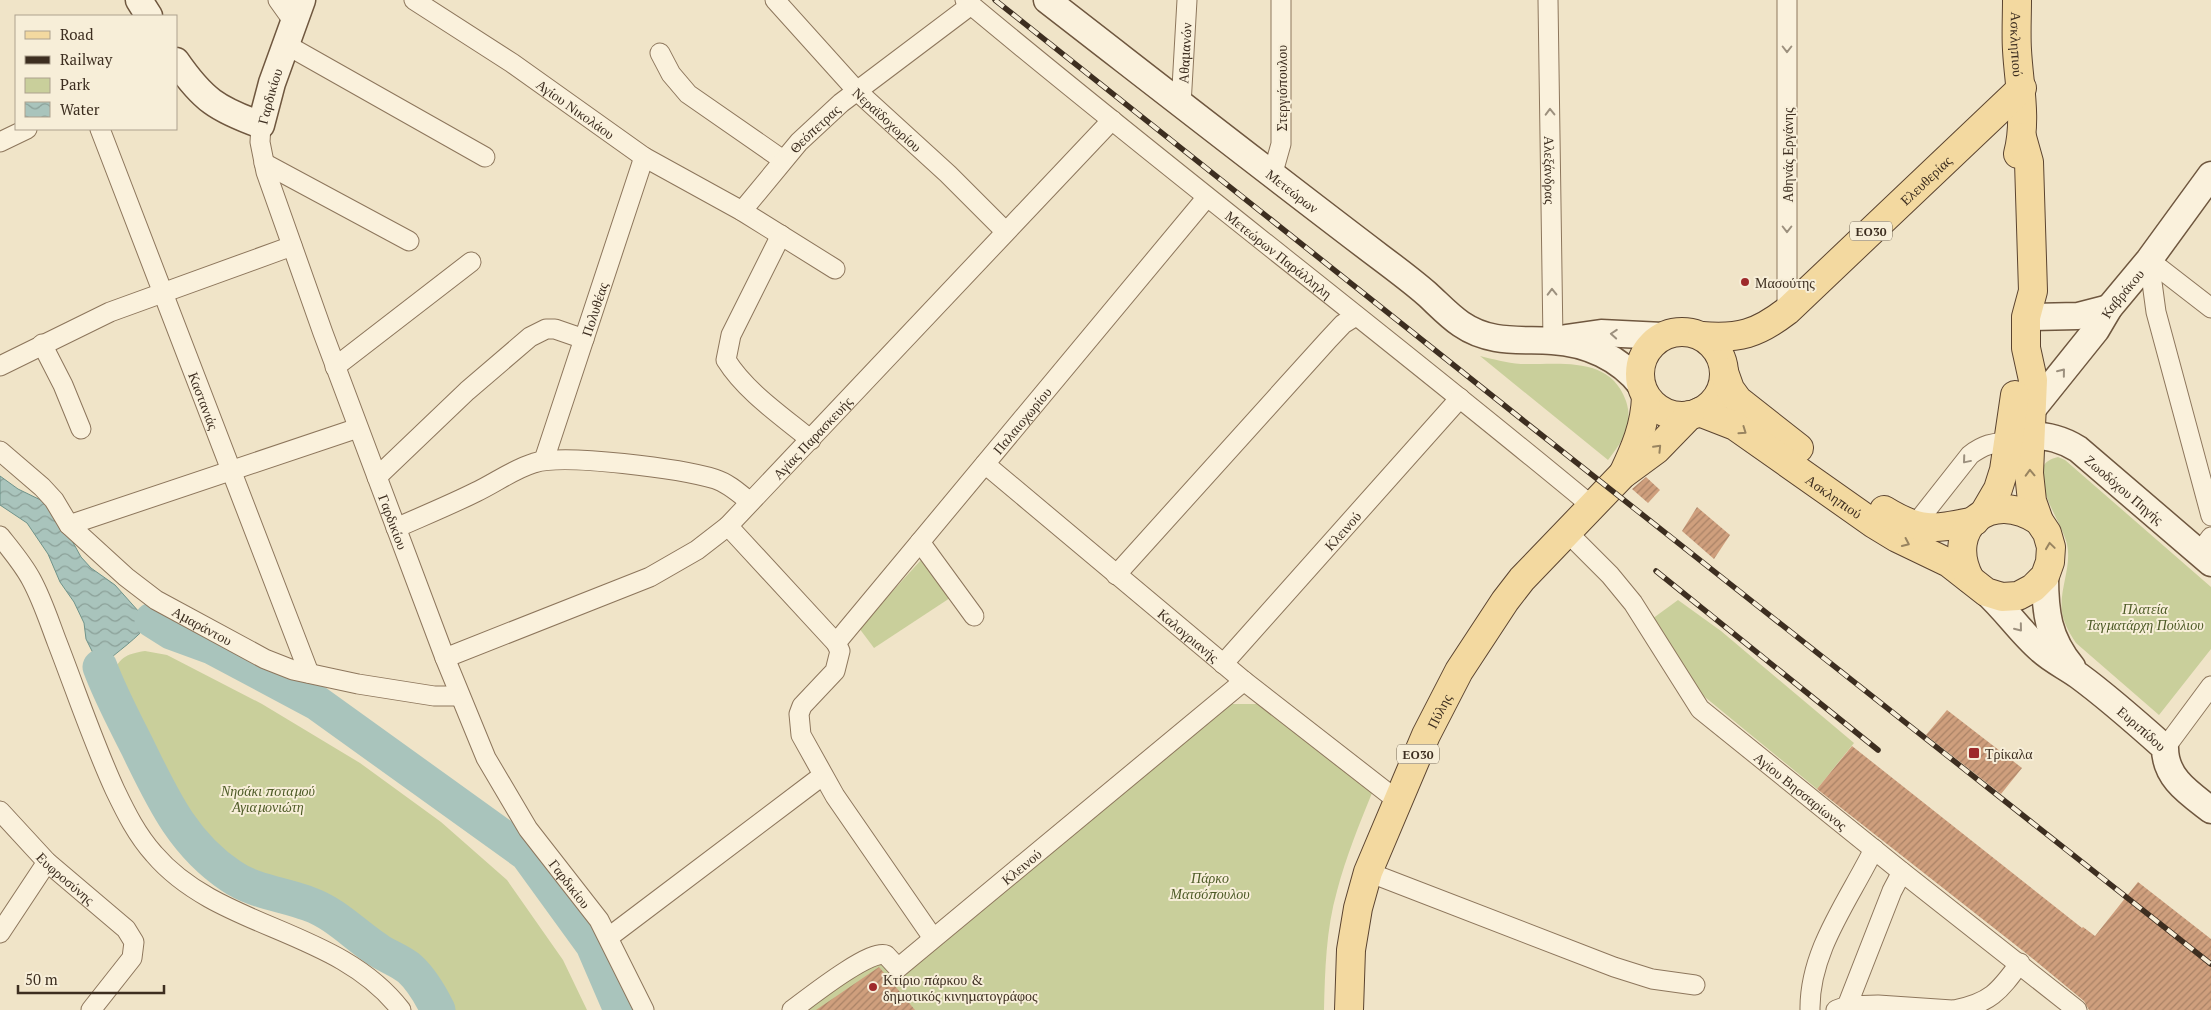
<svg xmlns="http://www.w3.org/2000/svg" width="2211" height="1010" font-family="'PT Serif',serif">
  <defs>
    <pattern id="water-waves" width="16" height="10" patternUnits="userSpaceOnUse" patternTransform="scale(1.25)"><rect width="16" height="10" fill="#a9c4bc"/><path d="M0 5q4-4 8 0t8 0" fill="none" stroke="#8ba098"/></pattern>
    <pattern id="building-hatch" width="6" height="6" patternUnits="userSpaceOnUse" patternTransform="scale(1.25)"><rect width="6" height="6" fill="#cf9f7d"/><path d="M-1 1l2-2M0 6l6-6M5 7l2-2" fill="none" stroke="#a98266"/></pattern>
  </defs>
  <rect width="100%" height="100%" fill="#f0e4c8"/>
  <g fill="#c9cf9b">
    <path d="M1480 356C1493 359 1506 363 1521 364 1559 365 1610 355 1626 401 1634 425 1622 442 1608 460Z"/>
    <path d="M2058 457 2065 460 2211 587V649L2159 715 2076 643C2070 634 2064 624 2062 612 2059 589 2072 567 2067 544 2061 521 2037 491 2043 468 2045 461 2051 459 2058 457Z"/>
    <path d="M921 560 950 598 874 648 859 628Z"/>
    <path d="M1678 600 1721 631 1854 743 1817 789 1700 693 1652 619Z"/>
    <path d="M145 651 167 655 262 704 360 763 441 822 507 880 563 960 587 1010H454L448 998 424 972 407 958 320 901 238 871 207 850 174 808 122 705 111 677C119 658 125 654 145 651Z"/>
    <path d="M1231 704H1257L1372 793C1359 825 1346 857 1337 891 1326 929 1325 971 1324 1010H808L861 969 925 953 939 947Z"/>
  </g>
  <path fill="url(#water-waves)" stroke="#6f938a" d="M0 476 18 489 53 506 81 557 91 568 115 585 140 613 152 620C137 639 118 651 100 667L86 639 84 623 74 602 60 582 48 554 27 523 0 505Z"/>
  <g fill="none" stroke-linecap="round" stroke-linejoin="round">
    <g stroke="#a9c4bc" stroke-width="35">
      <path d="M152 620 171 632 212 647 317 703 527 854 593 945 621 1010"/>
      <path d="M100 667C110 694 124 720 137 746 162 797 182 843 231 876 254 892 283 894 309 904 335 913 355 935 378 950 388 957 401 961 410 969 422 980 431 996 438 1010"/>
    </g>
  </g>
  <g fill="url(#building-hatch)">
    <path d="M1646 477 1660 490 1648 503 1632 489Z"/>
    <path d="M1697 507 1730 535 1714 559 1682 531Z"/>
    <path d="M1947 710 2022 768 2001 794 1926 735Z"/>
    <path d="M1852 746 2082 928 2083 927 2095 936 2138 882 2211 939V1010H2089L2084 1001 2027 954 1817 789Z"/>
    <path d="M879 967 915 1010H816Z"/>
  </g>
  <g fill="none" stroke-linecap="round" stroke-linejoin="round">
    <g stroke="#8d765c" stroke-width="21">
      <g id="street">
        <path d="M278 0 293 21"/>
        <path id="s1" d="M414 0 512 63 644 157 742 211 835 269"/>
        <path id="s2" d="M775 0 857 91 948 174 1005 231"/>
        <path id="s3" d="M965 0C1172 173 1386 335 1593 507"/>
        <path id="s4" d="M1548 0 1553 341"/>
        <path d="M285 44 485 157"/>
        <path d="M660 53 671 74 688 94 783 160"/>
        <path id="s5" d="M1181 105 1187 0"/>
        <path id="s6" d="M261 125 260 142 266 172 323 333 445 658 486 758 528 829 599 920 644 1010"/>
        <path id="s7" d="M100 129 309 673"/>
        <path d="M0 142 27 129"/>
        <path d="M264 163 409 241"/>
        <path d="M1272 176 1281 144V0"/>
        <path id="s8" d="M742 211 799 142 841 103 971 5"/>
        <path d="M781 235 731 335 726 360C746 392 782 416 811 440"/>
        <path d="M2149 260 2156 312 2211 516"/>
        <path d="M2149 260 2211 308"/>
        <path d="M1787 311V0"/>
        <path d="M42 344 63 385 81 429"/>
        <path d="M0 366 110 312 292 246"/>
        <path d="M335 367 471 262"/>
        <path id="s9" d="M0 451 42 487 54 500 69 525 126 577 156 600 265 659 293 670 358 684 434 696H460"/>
        <path id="s10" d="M544 460 644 157"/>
        <path id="s11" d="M985 464 1244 681 1398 801"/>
        <path d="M377 477 467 391 530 337 546 329H555L584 339"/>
        <path d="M69 525 358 428"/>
        <path d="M728 526 836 643 840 651 835 671 802 706 799 714 801 735 835 796 933 938"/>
        <path d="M1914 526 1970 455C1983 445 1993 442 2009 443"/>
        <path d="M396 528C423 516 450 505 476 492 495 483 514 469 534 463 564 453 682 469 715 479 728 483 739 493 750 502"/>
        <path id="s12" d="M1568 533 1610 575 1633 603 1700 709 1902 872 2077 1010"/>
        <path d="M0 536C11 550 23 564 31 579 42 599 49 621 57 642 76 691 93 742 115 790 126 813 137 835 154 854 219 930 338 928 401 1010"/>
        <path d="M920 542 974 616"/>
        <path d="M2199 553 2211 537"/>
        <path d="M1116 575 1328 340 1343 324 1356 316"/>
        <path id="s13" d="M836 643 1207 197"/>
        <path id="s14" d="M445 658 650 577 697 550 728 526 1112 120"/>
        <path id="s15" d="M1223 664 1460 398"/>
        <path d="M2165 748 2211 686"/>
        <path id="s16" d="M0 811 47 862 126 929 134 942 132 958 91 1010"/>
        <path d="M1368 872 1614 967 1652 979 1695 985"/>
        <path d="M0 933 47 862"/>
        <path d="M609 937 822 776"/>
        <path d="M1847 1006 1878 1005 1952 1010"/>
        <path id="s17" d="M792 1010C807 999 871 948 886 955L898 968 1244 681"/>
        <path d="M1810 1010C1809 951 1849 900 1874 849"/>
        <path d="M1836 1010 1847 1006 1892 891 1902 872"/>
        <path d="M1954 1010C1990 1003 1999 992 2020 963"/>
      </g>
    </g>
    <g stroke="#6f573f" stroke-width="29">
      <g id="secondary">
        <path d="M139 0 149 16"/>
        <path id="s18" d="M1047 0C1158 86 1268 172 1380 257 1396 269 1412 281 1427 294 1438 304 1449 316 1461 324 1490 344 1520 339 1552 341 1587 343 1620 358 1641 385"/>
        <path id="s19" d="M176 61C203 100 217 109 261 125L272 83 302 0"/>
        <path d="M2026 317 2078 316 2109 308"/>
        <path d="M1566 338 1601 333 1663 336"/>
        <path id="s20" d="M2031 411 2096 330 2109 308 2149 260 2211 175"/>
        <path id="s21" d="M2030 435C2048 436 2062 439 2078 449L2211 563"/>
        <path d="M2045 576C2045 612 2048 638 2072 667"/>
        <path id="s22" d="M1986 592C2006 610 2021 633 2041 650 2053 661 2067 667 2079 676 2109 698 2137 723 2165 748 2165 778 2189 793 2211 810"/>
      </g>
    </g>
    <g stroke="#5b4430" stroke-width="30">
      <g id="primary">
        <path id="s23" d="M2017 0C2017 17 2016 34 2017 50 2019 86 2027 118 2018 154"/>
        <circle cx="1682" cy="374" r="42"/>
        <path id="s24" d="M1702 336C1739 339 1757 334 1787 311L2022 88"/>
        <path d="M1724 372 1730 389 1738 400 1799 448"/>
        <path id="s25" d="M1699 412 1735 426 1874 524 1897 538 1949 563 1986 592 2002 597 2018 596 2033 588 2045 576 2050 562 2051 547 2047 533 2039 521 2032 501 2029 473 2033 380 2026 348V317L2033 291 2029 162 2022 137"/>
        <path d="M1623 474C1635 449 1645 426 1646 397"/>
        <path d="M1884 510C1921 533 1935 529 1975 521"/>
        <path d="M1984 513 1998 489 2004 470 2015 395"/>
        <path d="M1970 579C1943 528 1991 488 2039 521"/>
        <path id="s26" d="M1349 1010 1351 950 1358 908 1368 872 1426 735 1459 671 1505 601 1522 579 1622 475 1656 450 1690 415"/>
      </g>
    </g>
    <use href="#street" stroke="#faf1dc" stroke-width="19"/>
    <use href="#secondary" stroke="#faf1dc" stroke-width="26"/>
    <use href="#primary" stroke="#f3d9a0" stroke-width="28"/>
    <g stroke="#3d2e20" stroke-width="5.5">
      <g id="rail">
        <path d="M995 0 1534 429 2211 964"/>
        <path d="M1656 571 1878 750"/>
      </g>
    </g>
    <use href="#rail" stroke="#f7eed8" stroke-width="4" stroke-dasharray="11" stroke-linecap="butt"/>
  </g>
  <defs><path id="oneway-chevron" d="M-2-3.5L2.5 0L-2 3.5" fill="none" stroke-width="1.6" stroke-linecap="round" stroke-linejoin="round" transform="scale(1.25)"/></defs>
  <g stroke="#9c907e">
    <use href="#oneway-chevron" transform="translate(1787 49) rotate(90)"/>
    <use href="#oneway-chevron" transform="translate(1550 112) rotate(-91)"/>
    <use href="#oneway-chevron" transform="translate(1787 229) rotate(90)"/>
    <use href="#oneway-chevron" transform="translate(1552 292) rotate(-91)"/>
    <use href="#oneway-chevron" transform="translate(1614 334) rotate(-176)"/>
    <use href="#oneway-chevron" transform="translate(2062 372) rotate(-51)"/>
    <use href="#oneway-chevron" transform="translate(1966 460) rotate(130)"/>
    <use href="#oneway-chevron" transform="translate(2019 628) rotate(51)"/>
  </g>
  <g stroke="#988460">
    <use href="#oneway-chevron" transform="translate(1743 431) rotate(35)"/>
    <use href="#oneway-chevron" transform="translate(1658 448) rotate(-46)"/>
    <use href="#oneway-chevron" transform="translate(2030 473) rotate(-92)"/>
    <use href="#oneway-chevron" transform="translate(1906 543) rotate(25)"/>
    <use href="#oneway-chevron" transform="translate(2050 546) rotate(-98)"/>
  </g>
  <g fill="#9e2a2b" stroke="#f7eed8" stroke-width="2">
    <circle cx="1745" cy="282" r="5"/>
    <rect x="1968" y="747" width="12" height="12" rx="2.5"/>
    <circle cx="873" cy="987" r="5"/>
  </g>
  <g text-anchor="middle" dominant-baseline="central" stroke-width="4" stroke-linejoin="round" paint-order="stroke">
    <g fill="#f7eed8" stroke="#756857" stroke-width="1">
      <rect x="1850" y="221.5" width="42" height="19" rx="4"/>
      <rect x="1397" y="744.5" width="42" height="19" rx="4"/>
    </g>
    <g font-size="12" font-weight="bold" fill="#3d2e20">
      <text x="1871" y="231">ΕΟ30</text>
      <text x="1418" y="754">ΕΟ30</text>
    </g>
    <g font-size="14" fill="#3d2e20" stroke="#f7eed8">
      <text stroke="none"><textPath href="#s23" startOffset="44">Ασκληπιού</textPath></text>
      <text stroke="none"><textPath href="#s5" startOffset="52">Αθαμανών</textPath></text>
      <text transform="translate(1281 88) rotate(-90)">Στεργιόπουλου</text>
      <text stroke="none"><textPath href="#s19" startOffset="139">Γαρδικίου</textPath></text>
      <text stroke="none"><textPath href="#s1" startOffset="195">Αγίου Νικολάου</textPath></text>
      <text stroke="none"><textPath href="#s2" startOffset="164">Νεραϊδοχωρίου</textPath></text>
      <text stroke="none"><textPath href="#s8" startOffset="110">Θεόπετρας</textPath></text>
      <text transform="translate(1787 155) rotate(-90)">Αθηνάς Εργάνης</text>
      <text stroke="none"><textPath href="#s4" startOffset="170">Αλεξάνδρας</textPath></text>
      <text stroke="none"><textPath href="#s24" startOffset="282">Ελευθερίας</textPath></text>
      <text stroke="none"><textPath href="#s18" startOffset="311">Μετεώρων</textPath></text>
      <text stroke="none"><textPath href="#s3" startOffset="404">Μετεώρων Παράλληλη</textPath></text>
      <text stroke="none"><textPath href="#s20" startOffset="149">Καβράκου</textPath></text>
      <text stroke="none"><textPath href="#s10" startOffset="159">Πολυθέας</textPath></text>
      <text stroke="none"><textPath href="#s7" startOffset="291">Καστανιάς</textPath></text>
      <text stroke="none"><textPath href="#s13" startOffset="290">Παλαιοχωρίου</textPath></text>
      <text stroke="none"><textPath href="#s14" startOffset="436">Αγίας Παρασκευής</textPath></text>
      <text stroke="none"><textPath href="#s21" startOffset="112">Ζωοδόχου Πηγής</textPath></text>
      <text stroke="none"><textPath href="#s25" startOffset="160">Ασκληπιού</textPath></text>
      <text stroke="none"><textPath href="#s6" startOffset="420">Γαρδικίου</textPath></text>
      <text stroke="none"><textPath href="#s15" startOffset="179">Κλεινού</textPath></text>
      <text stroke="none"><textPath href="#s9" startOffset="270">Αμαράντου</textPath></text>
      <text stroke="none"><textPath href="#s11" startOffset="266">Καλογριανής</textPath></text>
      <text stroke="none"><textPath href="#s26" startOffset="316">Πύλης</textPath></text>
      <text stroke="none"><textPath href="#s22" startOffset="208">Ευριπίδου</textPath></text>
      <text stroke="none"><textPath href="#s12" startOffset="351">Αγίου Βησσαρίωνος</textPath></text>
      <text stroke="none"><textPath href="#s17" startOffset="288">Κλεινού</textPath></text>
      <text stroke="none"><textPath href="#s16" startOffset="94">Ευφροσύνης</textPath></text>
      <text stroke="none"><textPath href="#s6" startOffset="825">Γαρδικίου</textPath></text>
    </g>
    <g font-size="14" fill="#3d2e20" stroke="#f7eed8" text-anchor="start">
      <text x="1755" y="282">Μασούτης</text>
      <text x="1985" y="753">Τρίκαλα</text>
      <text x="883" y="979">Κτίριο πάρκου &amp;<tspan x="883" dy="16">δημοτικός κινηματογράφος</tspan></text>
    </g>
    <g font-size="14" font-style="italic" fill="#4d5a26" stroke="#f7eed8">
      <text x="2145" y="608">Πλατεία<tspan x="2145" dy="16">Ταγματάρχη Πούλιου</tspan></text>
      <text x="268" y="790">Νησάκι ποταμού<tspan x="268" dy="16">Αγιαμονιώτη</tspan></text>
      <text x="1210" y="877">Πάρκο<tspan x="1210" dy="16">Ματσόπουλου</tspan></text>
    </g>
  </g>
  <rect x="15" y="15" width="162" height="115" fill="#f7eed8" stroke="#ada18e"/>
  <rect x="25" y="31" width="25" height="8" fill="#f3d9a0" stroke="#ada18e"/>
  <text x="60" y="40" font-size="15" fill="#3d2e20">Road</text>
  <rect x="25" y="56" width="25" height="8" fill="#3d2e20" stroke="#ada18e"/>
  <text x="60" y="65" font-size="15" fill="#3d2e20">Railway</text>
  <rect x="25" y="78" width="25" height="15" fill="#c9cf9b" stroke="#ada18e"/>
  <text x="60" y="90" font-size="15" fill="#3d2e20">Park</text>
  <rect x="25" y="102" width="25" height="15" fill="url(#water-waves)" stroke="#ada18e"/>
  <text x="60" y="115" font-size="15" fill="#3d2e20">Water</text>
  <path d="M18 985v8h146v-8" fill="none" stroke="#3d2e20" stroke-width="2.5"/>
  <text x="25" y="985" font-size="15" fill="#3d2e20" stroke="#f7eed8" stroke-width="4" paint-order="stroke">50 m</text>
</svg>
